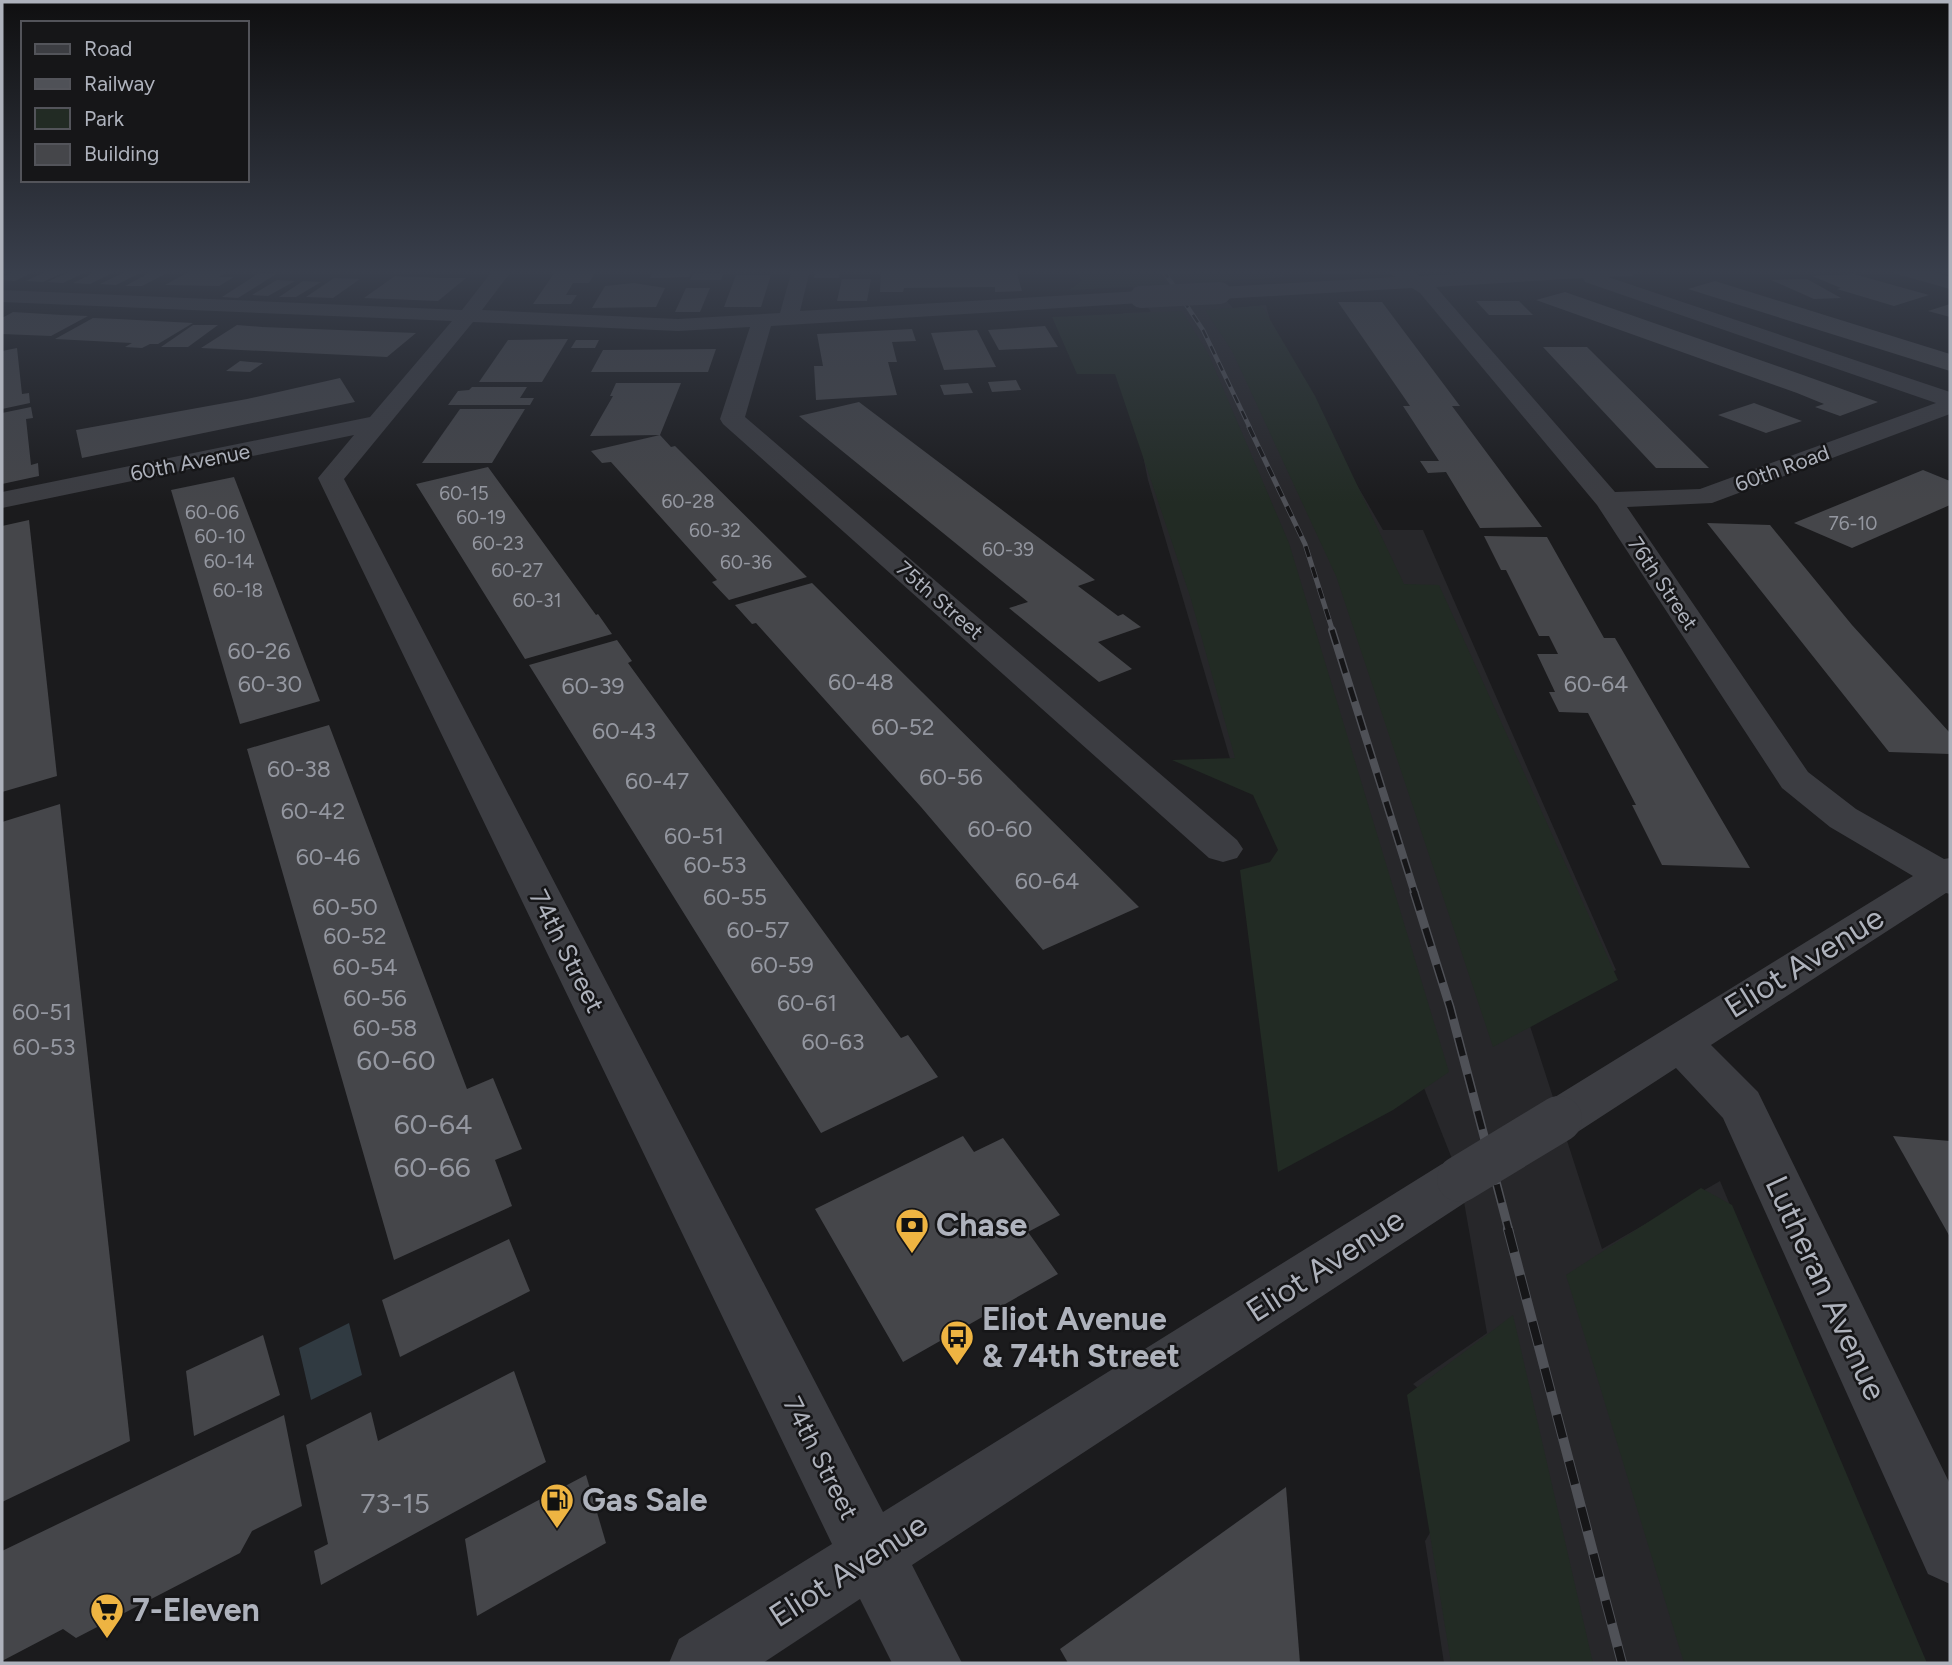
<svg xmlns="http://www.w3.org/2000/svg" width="1952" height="1665" font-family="Figtree,sans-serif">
  <rect width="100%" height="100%" fill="#1b1b1d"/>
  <path fill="#27272a" d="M1094 270H1248L1211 283 1233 308 1266 305 1277 347 1383 530H1423L1616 970 1530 1026 1602 1249 1720 1181 1921 1663H1444L1425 1541 1485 1442 1413 1384 1487 1333 1460 1179 1422 1083 1283 837 1231 762 1148 480 1121 349 1123 313 1151 312 1132 287 1111 288Z"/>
  <g fill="#222b24">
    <path d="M1076 270H1155L1166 285 1069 290 1082 281Z"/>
    <path d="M1187 270H1256L1289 277 1196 283Z"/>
    <path d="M1262 306 1315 396 1404 584 1439 585 1618 980 1493 1047 1336 576 1232 351 1205 310Z"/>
    <path d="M1182 311 1208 353 1289 543 1449 1072 1393 1110 1278 1172 1240 870 1270 862 1278 850 1253 795 1172 760 1235 758 1190 596 1115 374H1077L1052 317Z"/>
    <path d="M1701 1188 1732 1205 1927 1663H1684L1566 1275Z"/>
    <path d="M1513 1315 1593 1663H1451L1407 1395Z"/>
  </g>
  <path fill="#303a41" d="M349 1323 362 1375 311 1400 299 1348Z"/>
  <g fill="#45464a">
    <path d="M17 270H37L15 281 2 280V277Z"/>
    <path d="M49 270H69L43 282 26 281Z"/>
    <path d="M73 270H90L63 283 47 282Z"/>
    <path d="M100 270H118L90 284 73 283Z"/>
    <path d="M129 270H146L116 285 100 284Z"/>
    <path d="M155 270 171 271 142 286H125Z"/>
    <path d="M192 270H230L219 277H234L219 286 165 285Z"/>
    <path d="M654 270H693L689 277 650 278Z"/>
    <path d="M815 270H840L839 278H814Z"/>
    <path d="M1016 270 1022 291 995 292V287L904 288 903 292H880L881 271Z"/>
    <path d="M1321 270H1355L1359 272 1326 274Z"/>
    <path d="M596 271 589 283H573L566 295H577L571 304H533L555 272Z"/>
    <path d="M259 273 276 274 238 298 222 297Z"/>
    <path d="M693 273H724L721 280H690Z"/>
    <path d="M1854 274 1900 287 1929 295 1894 306 1837 289 1841 288 1812 276Z"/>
    <path d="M736 275H771L761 307H724Z"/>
    <path d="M395 276 441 278H466L438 301 364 298Z"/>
    <path d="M334 278 360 279 333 298 306 297Z"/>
    <path d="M842 279H871L867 301H837Z"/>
    <path d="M1807 279 1816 284 1841 298 1814 299 1771 280Z"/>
    <path d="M277 280 295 281 268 296 252 295Z"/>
    <path d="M303 281 321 282 296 297H279Z"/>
    <path d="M1715 281 1950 354V371L1688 289Z"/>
    <path d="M634 283 665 288 656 307 592 308 605 286Z"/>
    <path d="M686 288H710L700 312H675Z"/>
    <path d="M1565 292 1803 375 1878 402 1840 416 1815 407 1824 404 1797 393 1536 300Z"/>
    <path d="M1476 301H1519L1533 315H1489Z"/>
    <path d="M1338 302H1382L1460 406H1452L1542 527 1480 528 1446 472 1428 473 1420 461H1439L1403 406H1410Z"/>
    <path d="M1950 304V317L1928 311Z"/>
    <path d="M13 312 62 315 88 316 51 336 2 334V318Z"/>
    <path d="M93 318 118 319 193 323 158 344H150L142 348 125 347 132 343 55 339Z"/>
    <path d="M193 325H218L188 347H161Z"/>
    <path d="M237 325 262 327 416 333 387 357 201 348Z"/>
    <path d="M1045 326 1058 347 999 350 988 330Z"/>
    <path d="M912 329 916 341 892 342 897 362H888L897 395 816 400 814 366H823L817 334Z"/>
    <path d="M977 330 996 367 944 370 931 333Z"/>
    <path d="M568 339 542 382H479L508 340Z"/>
    <path d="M576 340H599L595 348H571Z"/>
    <path d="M1543 347H1587L1709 468H1656Z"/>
    <path d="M17 348 22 394 29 393 30 403 2 409V351Z"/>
    <path d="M716 349 708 372H591L603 350Z"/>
    <path d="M240 361 263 363 250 372 226 371Z"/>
    <path d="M340 378 355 402 82 458 76 430 247 399Z"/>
    <path d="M1016 380 1021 390 992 392 988 382Z"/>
    <path d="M616 383H681L660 435 671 447 675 446 807 577 729 600 712 582 717 580 611 462 602 463 591 451 660 435 590 436 613 396H610Z"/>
    <path d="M968 383 973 393 944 395 940 385Z"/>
    <path d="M472 387H527L520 398H534L530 405H448L458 391 469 390Z"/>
    <path d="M859 402 1095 580 1078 586 1118 616 1123 614 1141 627 1098 642 1132 669 1099 682 1009 608 1028 602 799 416Z"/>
    <path d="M1754 403 1802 421 1766 433 1718 415Z"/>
    <path d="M31 407 33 418 26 419 31 465 38 463 39 476 2 484V413Z"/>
    <path d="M460 409H525L492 463H422Z"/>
    <path d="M488 467 596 615 598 614 612 634 525 659 416 484Z"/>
    <path d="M1923 470 1950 481V505L1852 548 1794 523Z"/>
    <path d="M234 477 320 701 240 724 171 490Z"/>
    <path d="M29 520 57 776 2 792V526Z"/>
    <path d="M1707 523 1770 525 1852 625 1950 733V754L1889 752Z"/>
    <path d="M1484 536 1547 537 1604 638H1615L1750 868 1662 865 1632 805H1636L1588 713 1559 712 1549 692H1555L1537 654H1558L1549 636H1539L1506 570H1501Z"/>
    <path d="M812 583 1031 800 1139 907 1043 950 921 807 756 623 752 624 735 605Z"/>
    <path d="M617 640 632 661 628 663 901 1038 908 1035 938 1077 821 1133 529 665Z"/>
    <path d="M329 725 467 1089 493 1078 522 1149 495 1160 512 1206 394 1260 247 749Z"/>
    <path d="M60 804 130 1441 2 1502V822Z"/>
    <path d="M963 1136 974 1152 1003 1138 1060 1215 1028 1232 1058 1274 903 1362 815 1209Z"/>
    <path d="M1893 1136 1950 1141V1237Z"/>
    <path d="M509 1239 530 1291 400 1357 382 1300Z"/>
    <path d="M263 1335 280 1395 194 1436 186 1371Z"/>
    <path d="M514 1371 546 1462 321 1585 314 1551 328 1544 306 1445 371 1412 378 1441Z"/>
    <path d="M284 1415 302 1506 252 1531 240 1553 76 1638 63 1629 2 1661V1551Z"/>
    <path d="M586 1475 606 1543 477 1616 465 1539Z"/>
    <path d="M1286 1487 1300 1663H1068L1060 1649Z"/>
  </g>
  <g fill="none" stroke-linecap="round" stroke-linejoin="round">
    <g fill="#3c3d42" fill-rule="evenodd">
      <path d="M493 270H512L482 310 678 319 780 313 792 270H810L800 311 1141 291 1151 297 1141 303 771 326 745 417 1237 840 1243 849 1237 858 1223 862 1209 858 723 424 720 419 750 327 678 331 473 322 344 479 883 1512 1442 1164 1460 1157 1478 1164 1485 1179 1478 1194 912 1565 962 1663H892L860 1599 763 1663H669L679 1639 832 1544 318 478 354 435 2 508V492L370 417 452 321 2 302V290L462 310Z"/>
      <path d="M1388 270H1410L1420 276 1534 270H1641L1632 276 1608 277 1950 392V414L1712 503 1627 507 1808 772 1856 809 1944 859 1950 858V894L1946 893 1711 1045 1758 1092 1950 1484V1584L1928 1574 1723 1118 1676 1068 1576 1133 1559 1139 1542 1133 1535 1119 1542 1105 1913 876 1830 827 1782 788 1597 505 1420 293 1412 288 1220 299 1210 293 1220 287 1395 277ZM1583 278 1585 282 1936 403 1700 489 1615 492 1436 287Z"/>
      <path d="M1895 270H1924L1950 277V289L1897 274Z"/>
    </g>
    <g stroke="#4f5157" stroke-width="4.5">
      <path id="rail-far4" d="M1163 270 1203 330 1250 428"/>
    </g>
    <g stroke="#4f5157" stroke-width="5">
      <path id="rail-far3" d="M1249 427 1305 544 1333 632"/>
    </g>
    <g stroke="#4f5157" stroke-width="8">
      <path id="rail-far2" d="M1332 630 1415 894"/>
    </g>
    <g stroke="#4f5157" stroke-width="9">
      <path id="rail-far1" d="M1414 892 1450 1007 1509 1231"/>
    </g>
    <g stroke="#4f5157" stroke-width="10">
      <path id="rail" d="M1508 1229 1622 1663"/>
    </g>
    <use href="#rail-far4" stroke="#161618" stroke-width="2.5" stroke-dasharray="9" stroke-linecap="butt"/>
    <use href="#rail-far3" stroke="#161618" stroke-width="3.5" stroke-dasharray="11" stroke-linecap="butt"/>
    <use href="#rail-far2" stroke="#161618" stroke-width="5" stroke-dasharray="15" stroke-linecap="butt"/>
    <use href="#rail-far1" stroke="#161618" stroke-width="6" stroke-dasharray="19" stroke-linecap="butt"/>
    <use href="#rail" stroke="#161618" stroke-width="8" stroke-dasharray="24" stroke-linecap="butt"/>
    <path stroke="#3c3d42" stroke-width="22" d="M1141 297 1220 293"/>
    <path stroke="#3c3d42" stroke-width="46" d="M1460 1179 1559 1119"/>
  </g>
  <linearGradient id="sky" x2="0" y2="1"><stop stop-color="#0f0f10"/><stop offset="0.54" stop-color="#393f4c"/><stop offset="1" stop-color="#393f4c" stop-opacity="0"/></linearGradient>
  <rect width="1952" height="503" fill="url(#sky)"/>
  <defs>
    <g id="bank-pin" transform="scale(1.75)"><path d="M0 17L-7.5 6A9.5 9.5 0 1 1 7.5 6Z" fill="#eeb442" stroke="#161618"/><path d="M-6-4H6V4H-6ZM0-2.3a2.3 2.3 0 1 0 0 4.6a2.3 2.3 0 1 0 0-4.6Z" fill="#111"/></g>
    <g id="bus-pin" transform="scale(1.75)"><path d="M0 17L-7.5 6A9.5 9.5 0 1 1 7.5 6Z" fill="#eeb442" stroke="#161618"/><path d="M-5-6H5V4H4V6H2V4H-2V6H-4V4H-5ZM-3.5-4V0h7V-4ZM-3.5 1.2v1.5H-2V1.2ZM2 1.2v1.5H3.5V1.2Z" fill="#111"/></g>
    <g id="fuel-pin" transform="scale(1.75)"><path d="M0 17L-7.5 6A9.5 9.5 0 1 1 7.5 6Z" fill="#eeb442" stroke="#161618"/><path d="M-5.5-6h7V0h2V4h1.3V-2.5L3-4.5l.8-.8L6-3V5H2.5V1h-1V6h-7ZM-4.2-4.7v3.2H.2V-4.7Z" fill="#111"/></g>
    <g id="supermarket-pin" transform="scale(1.75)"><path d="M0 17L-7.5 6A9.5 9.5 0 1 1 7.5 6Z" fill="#eeb442" stroke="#161618"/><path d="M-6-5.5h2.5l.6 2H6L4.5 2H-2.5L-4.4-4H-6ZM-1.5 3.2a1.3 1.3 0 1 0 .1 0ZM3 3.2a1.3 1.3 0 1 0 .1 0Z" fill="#111"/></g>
  </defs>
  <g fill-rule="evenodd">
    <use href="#bank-pin" x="912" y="1225"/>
    <use href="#bus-pin" x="957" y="1337"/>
    <use href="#fuel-pin" x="557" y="1500"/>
    <use href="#supermarket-pin" x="107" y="1610"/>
  </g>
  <g text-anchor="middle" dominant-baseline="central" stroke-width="5" stroke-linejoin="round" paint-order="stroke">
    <g font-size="19" fill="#9497a0">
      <text x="464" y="493">60-15</text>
      <text x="688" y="501">60-28</text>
      <text x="212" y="512">60-06</text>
      <text x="481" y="517">60-19</text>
      <text x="1853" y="523">76-10</text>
      <text x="715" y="530">60-32</text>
      <text x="220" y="536">60-10</text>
      <text x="498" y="543">60-23</text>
      <text x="1008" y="549">60-39</text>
      <text x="229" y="561">60-14</text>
      <text x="746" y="562">60-36</text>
      <text x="517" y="570">60-27</text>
      <text x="238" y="590">60-18</text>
      <text x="537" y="600">60-31</text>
    </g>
    <g font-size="21" fill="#aeb2bc" stroke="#161618">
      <text transform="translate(190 462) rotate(-11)">60th Avenue</text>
      <text transform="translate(1782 468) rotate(-20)">60th Road</text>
      <text transform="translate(1663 583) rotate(56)">76th Street</text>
      <text transform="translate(940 600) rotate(41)">75th Street</text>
    </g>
    <g font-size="23" fill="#9497a0">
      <text x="259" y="651">60-26</text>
      <text x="861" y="682">60-48</text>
      <text x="270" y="684">60-30</text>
      <text x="1596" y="684">60-64</text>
      <text x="593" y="686">60-39</text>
      <text x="903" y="727">60-52</text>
      <text x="624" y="731">60-43</text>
      <text x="299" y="769">60-38</text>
      <text x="951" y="777">60-56</text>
      <text x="657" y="781">60-47</text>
      <text x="313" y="811">60-42</text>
      <text x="1000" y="829">60-60</text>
      <text x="694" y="836">60-51</text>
      <text x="328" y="857">60-46</text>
      <text x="715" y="865">60-53</text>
      <text x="1047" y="881">60-64</text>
      <text x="735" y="897">60-55</text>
      <text x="345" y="907">60-50</text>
      <text x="758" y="930">60-57</text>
      <text x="355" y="936">60-52</text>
      <text x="782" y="965">60-59</text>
      <text x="365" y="967">60-54</text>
      <text x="375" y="998">60-56</text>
      <text x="807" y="1003">60-61</text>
      <text x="42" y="1012">60-51</text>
      <text x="385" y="1028">60-58</text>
      <text x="833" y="1042">60-63</text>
      <text x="44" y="1047">60-53</text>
    </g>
    <g font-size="26" fill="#aeb2bc" stroke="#161618">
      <text transform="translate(567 951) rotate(63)">74th Street</text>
      <text transform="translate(821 1458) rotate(63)">74th Street</text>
    </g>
    <g font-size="28" fill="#9497a0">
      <text x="396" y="1060">60-60</text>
      <text x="433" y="1124">60-64</text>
      <text x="432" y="1167">60-66</text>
      <text x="395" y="1503">73-15</text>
    </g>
    <g font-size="32" fill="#aeb2bc" stroke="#161618">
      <text transform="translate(1804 962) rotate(-32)">Eliot Avenue</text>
      <text transform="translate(1325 1265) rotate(-33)">Eliot Avenue</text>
      <text transform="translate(1826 1288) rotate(65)">Lutheran Avenue</text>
      <text transform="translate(848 1570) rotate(-33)">Eliot Avenue</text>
    </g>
    <g font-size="32" font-weight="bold" fill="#aeb2bc" stroke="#161618" text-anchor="start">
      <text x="936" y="1225">Chase</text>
      <text x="982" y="1319">Eliot Avenue<tspan x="982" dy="37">&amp; 74th Street</tspan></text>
      <text x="582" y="1500">Gas Sale</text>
      <text x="132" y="1610">7-Eleven</text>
    </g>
  </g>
  <rect width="1952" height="1665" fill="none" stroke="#aeb2bc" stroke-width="7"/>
  <rect x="21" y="21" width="228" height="161" fill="#161618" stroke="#53545a" stroke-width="2"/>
  <rect x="35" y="44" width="35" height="10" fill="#3c3d42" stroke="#53545a" stroke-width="2"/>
  <text x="84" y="56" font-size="21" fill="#aeb2bc">Road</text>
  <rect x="35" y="79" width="35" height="10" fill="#4f5157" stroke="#53545a" stroke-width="2"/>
  <text x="84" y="91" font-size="21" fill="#aeb2bc">Railway</text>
  <rect x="35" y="108" width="35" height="21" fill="#222b24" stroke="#53545a" stroke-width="2"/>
  <text x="84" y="126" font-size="21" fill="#aeb2bc">Park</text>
  <rect x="35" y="144" width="35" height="21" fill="#45464a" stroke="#53545a" stroke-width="2"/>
  <text x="84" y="161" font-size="21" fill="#aeb2bc">Building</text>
</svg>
